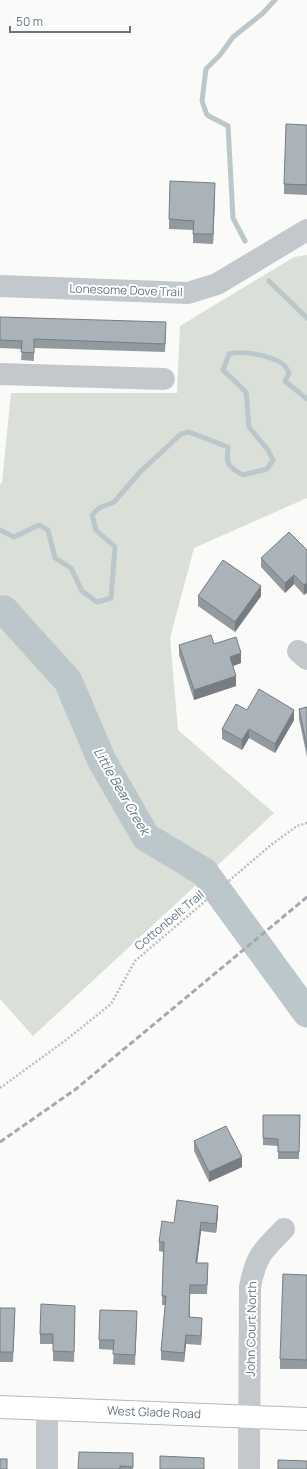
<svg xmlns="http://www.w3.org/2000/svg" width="307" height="1469" font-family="Manrope,sans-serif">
  <rect width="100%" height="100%" fill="#fafaf8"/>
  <path fill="#dadfd7" d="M307 255V498L194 548 170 638 178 730 274 813 33 1036 0 999V484L2 483 11 393H177L180 326 294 257Z"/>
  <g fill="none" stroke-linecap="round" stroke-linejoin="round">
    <g stroke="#bbc7cb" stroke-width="5">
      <path d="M245 241 233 218 228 126 207 115 202 101 206 69 220 55 233 37 262 14 275 0"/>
      <path d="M269 281 307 318"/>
      <path d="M0 530 14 537 39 525 48 530 55 558 71 568 82 591 97 602 111 598 115 547 96 530 92 515 99 508 114 502 140 472 181 434 189 432 228 447C226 464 227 466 243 475L267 469 273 460 268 450 249 427 246 392 223 370 229 354C242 350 274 356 284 365 286 367 288 371 289 373L285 381 307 399"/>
    </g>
    <path stroke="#bbc7cb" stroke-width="29" d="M0 610H4L68 681 102 761 146 837 204 872 307 1013"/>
    <g stroke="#b5babe" stroke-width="24">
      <path id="major" d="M0 1407 307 1419"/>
    </g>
    <path stroke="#bbbfc2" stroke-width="2.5" stroke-dasharray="2 2" stroke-linecap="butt" d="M0 1088 66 1040 111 1004 135 961 271 845 297 826 307 823"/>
    <g stroke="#c3c8cc" stroke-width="22">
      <path d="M0 286 188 293 217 284 307 230"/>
      <path d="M0 374 164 379"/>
      <path d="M298 651 307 659"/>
      <path d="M47 1469V1408"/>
      <path d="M249 1469 250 1287C256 1256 262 1251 284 1229"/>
    </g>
    <use href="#major" stroke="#fff" stroke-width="22"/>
    <path stroke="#a2aab0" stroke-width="3" stroke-dasharray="6 3" stroke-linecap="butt" d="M0 1142 76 1089 307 897"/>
  </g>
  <g fill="#929a9f">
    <path d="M307 125V195L284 194V184Z"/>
    <path d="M215 193 213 244 193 243V230L169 229V219Z"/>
    <path d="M0 317 166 330 165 352 34 348V361L21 360 22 349 0 348Z"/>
    <path d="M307 550 304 595 294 584 285 593 261 567V558Z"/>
    <path d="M198 596H261L235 632 198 606Z"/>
    <path d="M214 644 241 663 233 666 236 686 194 700 179 655V645Z"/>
    <path d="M307 707V757L299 719V709Z"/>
    <path d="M247 710 294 720 275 753 249 738 242 750 222 739V729Z"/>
    <path d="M263 1115H300L299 1159H278V1146L263 1145Z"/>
    <path d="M194 1141 242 1167 209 1182 194 1151Z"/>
    <path d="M218 1215 216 1233 201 1231 197 1263 208 1272 207 1294H190V1317L202 1328 201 1345 186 1344 184 1362 161 1360V1351L165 1305H162L163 1252 159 1251V1242L174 1223Z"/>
    <path d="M307 1275V1369H280V1359Z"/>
    <path d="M0 1308 15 1318 13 1362H0Z"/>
    <path d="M75 1315 74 1362 53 1361V1344H40V1334Z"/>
    <path d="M137 1321 135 1365 113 1364 114 1350 99 1349V1340Z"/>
    <path d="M133 1453V1469H78Z"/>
  </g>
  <g fill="#777d82">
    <path d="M215 183V193L213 244V234Z"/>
    <path d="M294 575V584L285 593V583Z"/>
    <path d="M307 583V593L304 595V585Z"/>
    <path d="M261 586V596L235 632V622Z"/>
    <path d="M241 653V663L230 667V657Z"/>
    <path d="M236 676V686L194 700V690Z"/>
    <path d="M294 710V720L275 753V744Z"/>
    <path d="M249 729V738L242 750V740Z"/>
    <path d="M242 1157V1167L209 1182V1172Z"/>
    <path d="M218 1206V1215L216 1233V1224Z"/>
    <path d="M201 1222V1231L196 1272V1263Z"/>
    <path d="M202 1318V1328L201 1345V1336Z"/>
    <path d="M186 1335V1344L184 1362V1353Z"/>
  </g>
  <g fill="#aab3b9" stroke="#777d82">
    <path d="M286 124 307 125V185L284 184Z"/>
    <path d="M170 181 215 183 213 234H193L194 221 169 219Z"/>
    <path d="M0 317 166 322 165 344 34 339V353L21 352 22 341 0 340Z"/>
    <path d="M289 532 307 550V583L304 585 294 575 285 583 261 558Z"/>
    <path d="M223 560 261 586 235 622 198 596Z"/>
    <path d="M211 635 214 644 236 637 241 653 230 657 236 676 194 690 179 645Z"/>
    <path d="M259 689 294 710 275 744 249 729 242 740 222 729 236 704 247 710Z"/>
    <path d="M307 707V747L299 709Z"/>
    <path d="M263 1115H300L299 1152H278V1139L263 1138Z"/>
    <path d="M226 1126 242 1157 209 1172 194 1141Z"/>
    <path d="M177 1200 218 1206 216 1224 201 1222 196 1263H208L207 1285H190L189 1317 202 1318 201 1336 186 1335 184 1353 161 1351 166 1296H162L164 1242H159L162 1221 174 1223Z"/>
    <path d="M283 1274 307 1275V1360L280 1359Z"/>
    <path d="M41 1304 75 1306 74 1352 53 1351V1334H40Z"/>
    <path d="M0 1308H15L13 1352H0Z"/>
    <path d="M100 1310 137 1311 135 1355 113 1354 114 1340H99Z"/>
    <path d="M79 1452 133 1453V1467L120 1466V1469H78Z"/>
    <path d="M160 1456 204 1458V1469H160Z"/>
    <rect x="0" y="1459" width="7" height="10"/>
    <path d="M278 1460 307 1461V1469H278Z"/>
  </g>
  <g text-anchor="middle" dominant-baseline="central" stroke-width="4" stroke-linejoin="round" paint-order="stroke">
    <g font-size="12" fill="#657683" stroke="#fff">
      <text transform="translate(126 290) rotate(2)">Lonesome Dove Trail</text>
      <text transform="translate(169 920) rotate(-40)">Cottonbelt Trail</text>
      <text transform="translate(251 1329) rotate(-89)">John Court North</text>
      <text transform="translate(154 1412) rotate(2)">West Glade Road</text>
    </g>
    <g font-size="13" font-style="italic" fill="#60757c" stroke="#fff">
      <text transform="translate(122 791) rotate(60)">Little Bear Creek</text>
    </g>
  </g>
  <path d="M10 26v6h120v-6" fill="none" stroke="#657683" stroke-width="2"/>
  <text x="16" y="26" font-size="12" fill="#657683" stroke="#ffffff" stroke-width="3" paint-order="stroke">50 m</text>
</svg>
